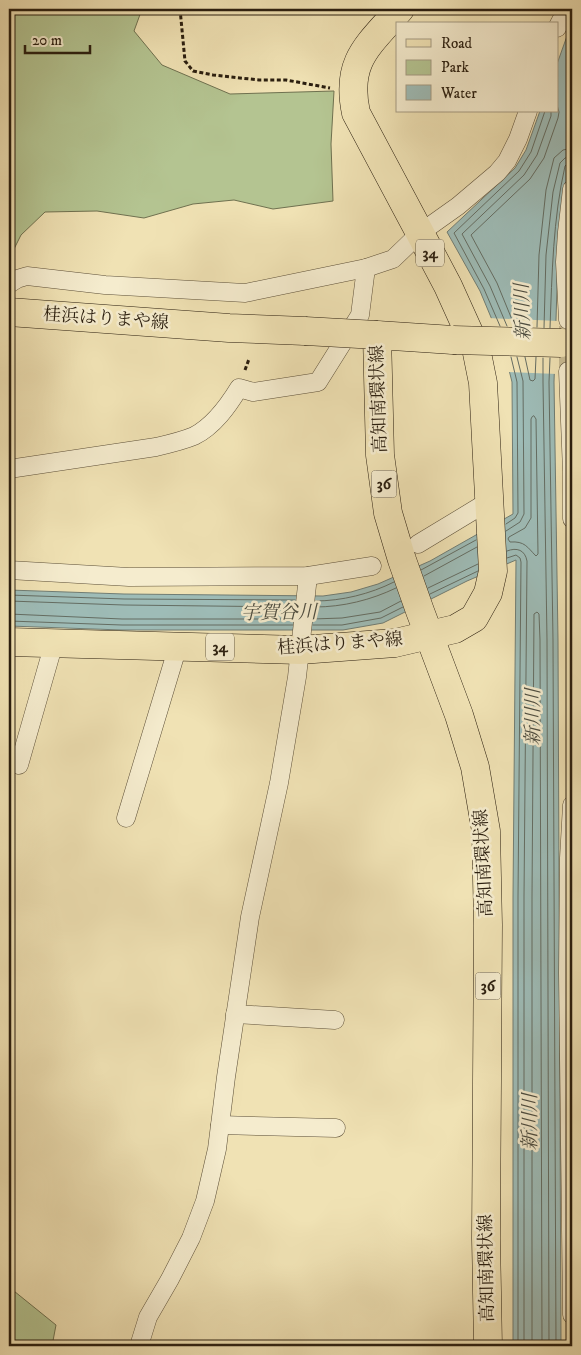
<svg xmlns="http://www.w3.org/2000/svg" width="581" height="1355" font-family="'IM FELL DW Pica','Noto Serif JP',serif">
  <rect width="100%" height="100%" fill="#f0e2b4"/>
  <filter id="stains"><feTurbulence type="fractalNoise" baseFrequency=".004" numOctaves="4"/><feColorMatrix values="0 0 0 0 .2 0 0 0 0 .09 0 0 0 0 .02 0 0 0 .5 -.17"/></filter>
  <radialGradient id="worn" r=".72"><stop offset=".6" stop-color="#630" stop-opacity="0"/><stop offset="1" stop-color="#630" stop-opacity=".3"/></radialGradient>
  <g fill="#b4c491" stroke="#6f7150">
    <path d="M9 9H142L134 31 162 65 230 94 334 91 331 144 333 201 273 209 234 200 193 204 144 218 97 211 45 212 21 235 9 259Z"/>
    <path d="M9 1287 56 1325 52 1346H9Z"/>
  </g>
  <path fill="#9ebcb7" stroke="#707d74" d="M572 22V157L564 194 558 256 554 382 558 640 561 1346H513V897L516 560 467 581 383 623 343 630H122L9 626V590L124 594 323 596 351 592 378 584 430 561 513 514 512 382 503 346 480 291 447 232 515 168 526 150 540 111H557V64Z"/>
  <path fill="#f0e2b4" d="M488 318 558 321 557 374 507 372 500 347Z"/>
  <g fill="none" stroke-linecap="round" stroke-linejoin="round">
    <g stroke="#646d63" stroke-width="1">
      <path d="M500 326 484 289 454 233 519 171 531 152 545 111"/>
      <path d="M507 326 490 286 462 234 524 175 537 155 551 116V111"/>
      <path d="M515 327 497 283 471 235 530 179 544 158 558 118 559 112 557 105"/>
      <path d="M537 327 539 255 546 190 554 158 563 150 572 148"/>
      <path d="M544 328 546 255 553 192 560 163 565 158 572 156"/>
      <path d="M550 328C552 274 553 219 565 166L568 163 572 162"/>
      <path d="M525 357 530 380 533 381 535 379 536 357"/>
      <path d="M543 358V382L547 640 549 1346"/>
      <path d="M550 358 549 382 553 640 556 1346"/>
      <path d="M534 416 536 419 538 554 536 556C527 547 525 541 510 542L508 539 509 537 525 528 531 518V419L532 417Z"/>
      <path d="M506 524 515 518 518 513 517 382 511 357"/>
      <path d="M506 531 520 522 524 514 523 381 517 357"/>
      <path d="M507 551C517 547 525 550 527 561L524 897V1346"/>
      <path d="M507 558 516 555 520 558 521 562 518 897V1346"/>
      <path d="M421 570 476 540"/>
      <path d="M424 576 477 547"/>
      <path d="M428 588 478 564"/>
      <path d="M430 594 478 571"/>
      <path d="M9 595 124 599 295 600"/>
      <path d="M9 601 124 605 295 607"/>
      <path d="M315 601C342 601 370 594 394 582"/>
      <path d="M315 607C343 607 371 600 396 588"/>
      <path d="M9 614 122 619H293"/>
      <path d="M313 619 342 618 380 612 401 601"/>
      <path d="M9 621 122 625H293"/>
      <path d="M313 625H342L381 618 403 607"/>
      <path d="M532 1346V897L534 614 537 612 539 614 540 640 542 1346"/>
    </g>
    <path stroke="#c8bb93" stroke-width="18" stroke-dasharray="18 9" stroke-linecap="butt" d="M568 371V320"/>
    <g stroke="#5c4f38" stroke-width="19">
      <g id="minor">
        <path d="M557 28 567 9"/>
        <path d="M9 284 17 279 27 276 105 285 245 293 366 268 393 259 420 233 458 206 497 173 507 161 518 139 528 111"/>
        <path d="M568 320 565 262 567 232 572 189"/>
        <path d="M568 371 572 471V519"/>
        <path d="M9 469 156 447C169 444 182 441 194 436 214 426 228 406 239 388L253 392 318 382 360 315 366 268"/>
        <path d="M418 544 489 501"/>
        <path d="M9 570 129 577 308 576 372 566"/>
        <path d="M19 765 54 643"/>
        <path d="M572 805 569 858 568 973 572 1315"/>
        <path d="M126 818 178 646"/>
        <path d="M235 1014 335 1020"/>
        <path d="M220 1125 336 1128"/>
        <path d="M139 1346 148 1317 170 1279 191 1238 205 1201 217 1149 226 1077 250 917 279 783 297 677 308 576"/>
      </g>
    </g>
    <g stroke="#2a1e0f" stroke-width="29">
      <g id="primary">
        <path d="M9 312 229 328 305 331"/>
        <path d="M453 340 377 335 380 455 388 513 402 560 420 611 459 715 475 767 486 831 488 925 486 1238 488 1346"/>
        <path d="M9 642 300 650 395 643 455 629 474 618 488 593 493 571 483 383 476 348 448 286 420 233 356 113C345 61 368 46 400 9"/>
      </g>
    </g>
    <g stroke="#2a1e0f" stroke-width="3" stroke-dasharray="4 2.5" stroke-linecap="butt">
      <path d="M180 9 185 61 193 71 213 75 259 80H286L330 88"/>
      <path d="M245 370 249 359"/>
    </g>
    <use href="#minor" stroke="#f5ecce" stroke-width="18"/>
    <use href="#primary" stroke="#f0e2b4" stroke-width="28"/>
    <g stroke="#2a1e0f" stroke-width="29" stroke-linecap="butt">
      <g id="primary-bridge">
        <path d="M305 331 377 335"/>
        <path d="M453 340 561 343"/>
      </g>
    </g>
    <use href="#primary-bridge" stroke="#f0e2b4" stroke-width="28"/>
  </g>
  <g text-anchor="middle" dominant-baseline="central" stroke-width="5" stroke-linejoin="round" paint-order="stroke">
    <g fill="#f5ecce" stroke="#675c48" stroke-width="1">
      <rect x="416" y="239.5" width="28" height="27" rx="4"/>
      <rect x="371.5" y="470.5" width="25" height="27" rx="4"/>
      <rect x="206" y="633.5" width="28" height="27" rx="4"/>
      <rect x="475.5" y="972.5" width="25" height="27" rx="4"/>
    </g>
    <g font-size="16" font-weight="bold" fill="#2a1e0f">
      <text x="430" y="253">34</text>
      <text x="384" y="484">36</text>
      <text x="220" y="647">34</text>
      <text x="488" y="986">36</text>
    </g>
    <g font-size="18" fill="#2a1e0f" stroke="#f5ecce">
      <text transform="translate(106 319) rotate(4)">桂浜はりまや線</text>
      <text transform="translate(379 399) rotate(-92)">高知南環状線</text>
      <text transform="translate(340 644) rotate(-4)">桂浜はりまや線</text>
      <text transform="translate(484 863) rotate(-93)">高知南環状線</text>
      <text transform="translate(487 1268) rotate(-91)">高知南環状線</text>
    </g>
    <g font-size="19" font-style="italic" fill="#4d4d41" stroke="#f5ecce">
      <text transform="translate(523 312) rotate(-92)">新川川</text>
      <text transform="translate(279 613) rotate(-1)">宇賀谷川</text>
      <text transform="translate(533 717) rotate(-90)">新川川</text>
      <text transform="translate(530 1122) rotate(-90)">新川川</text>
    </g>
  </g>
  <rect width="581" height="1355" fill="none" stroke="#f0e2b4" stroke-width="30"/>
  <rect x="10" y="10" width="561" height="1335" fill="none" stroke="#2a1e0f" stroke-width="2.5"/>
  <rect x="15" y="15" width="551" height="1325" fill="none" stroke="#2a1e0f"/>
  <rect x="396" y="22" width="162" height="90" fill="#f5ecce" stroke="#a49a82"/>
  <rect x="406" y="39" width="25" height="8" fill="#f0e2b4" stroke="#a49a82"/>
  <text x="441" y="48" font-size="15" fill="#2a1e0f">Road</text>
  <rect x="406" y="60" width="25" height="15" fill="#b4c491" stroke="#a49a82"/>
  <text x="441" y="72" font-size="15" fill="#2a1e0f">Park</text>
  <rect x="406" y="85" width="25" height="15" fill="#9ebcb7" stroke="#a49a82"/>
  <text x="441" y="98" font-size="15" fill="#2a1e0f">Water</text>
  <path d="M25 45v8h65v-8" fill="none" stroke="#2a1e0f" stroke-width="2.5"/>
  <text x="32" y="45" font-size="15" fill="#2a1e0f" stroke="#f5ecce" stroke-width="4" paint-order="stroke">20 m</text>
  <rect width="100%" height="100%" filter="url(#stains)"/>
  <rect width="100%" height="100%" fill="url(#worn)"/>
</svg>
